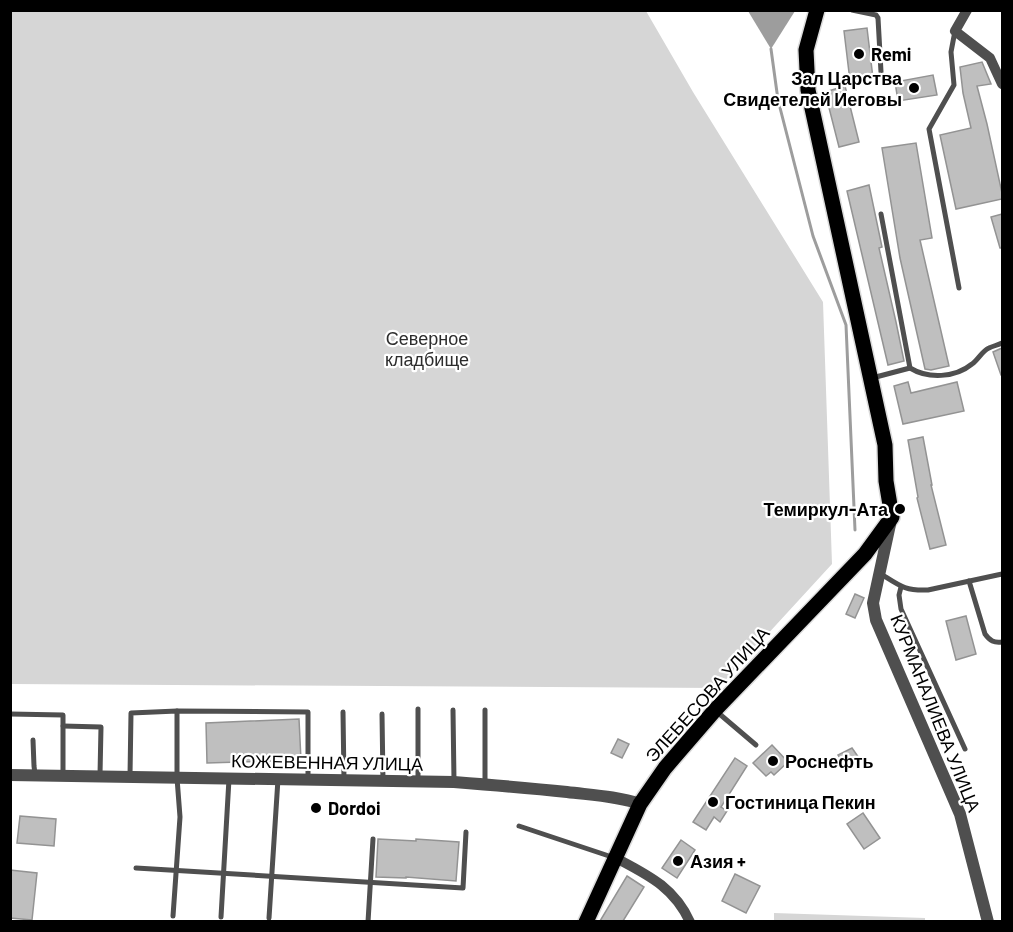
<svg xmlns="http://www.w3.org/2000/svg" width="1013" height="932" font-family="Barlow,sans-serif">
  <rect width="100%" height="100%" fill="#fff"/>
  <g fill="#d6d6d6">
    <path d="M11 10 646 11 693 92 823 302 832 564 718 688 11 684Z"/>
    <path d="M774 913 925 918V921H774Z"/>
  </g>
  <path fill="#9d9d9d" d="M748 11H795L771 49Z"/>
  <g fill="none" stroke-linecap="round" stroke-linejoin="round">
    <path stroke="#9d9d9d" stroke-width="3" d="M771 49 778 100 813 236 846 325 855 530"/>
  </g>
  <g fill="#bfbfbf" stroke="#939393" stroke-width="1.5">
    <path d="M867 28 873 78 850 81 844 31Z"/>
    <path d="M982 62 991 84 977 86 987 124 1002 193V199L956 209 940 135 971 128 963 93 960 67Z"/>
    <path d="M933 75 937 95 898 101 895 82Z"/>
    <path d="M845 86 859 142 839 147 825 92Z"/>
    <path d="M916 143 932 238 920 240 949 366 931 370 925 369 900 258 882 148Z"/>
    <path d="M869 185 882 247 879 248 896 322 904 361 888 365 847 191Z"/>
    <path d="M1002 214V248H1000L991 217Z"/>
    <path d="M1002 348V375H1001L993 352Z"/>
    <path d="M908 382 911 393 957 382 964 411 903 424 894 386Z"/>
    <path d="M923 437 932 485H931L946 545 930 549 917 498 918 497 908 440Z"/>
    <path d="M855 594 864 598 855 618 846 614Z"/>
    <path d="M966 616 976 654 956 660 946 621Z"/>
    <path d="M299 719 301 760 207 763 206 723Z"/>
    <path d="M618 739 629 744 622 758 611 753Z"/>
    <path d="M772 745 788 762 774 775 771 772 766 776 753 763Z"/>
    <path d="M852 748 859 758 845 765 838 755Z"/>
    <path d="M735 758 747 766 721 807 727 811 720 822 714 817 706 830 693 822Z"/>
    <path d="M863 813 880 838 864 849 847 824Z"/>
    <path d="M20 816 56 819 54 846 17 843Z"/>
    <path d="M378 839 416 841V839L459 842 456 881 406 877V878L376 877Z"/>
    <path d="M681 840 695 850 677 878 662 868Z"/>
    <path d="M10 870 37 873 32 920 10 918Z"/>
    <path d="M735 874 760 886 746 913 722 901Z"/>
    <path d="M627 876 644 887 623 921H600Z"/>
  </g>
  <g fill="none" stroke-linecap="round" stroke-linejoin="round">
    <g stroke="#dbdbdb" stroke-width="18">
      <path id="primary" d="M586 922 640 804 665 768 715 710 865 554 892 517 886 481 885 445 808 90 806 50 817 10"/>
    </g>
    <g stroke="#4f4f4f" stroke-width="5">
      <path d="M852 10 876 15 878 18 881 72"/>
      <path d="M955 31 951 52 954 85 929 129 959 288"/>
      <path d="M881 214 910 368C928 379 955 378 972 364 978 360 982 351 989 348 993 346 998 345 1002 343"/>
      <path d="M872 378 910 368"/>
      <path d="M881 574C900 586 905 591 928 590L1002 574"/>
      <path d="M969 581 985 634C990 641 994 643 1002 642"/>
      <path d="M901 587 899 595 901 609 965 749"/>
      <path d="M418 709V781"/>
      <path d="M453 710 454 781"/>
      <path d="M485 710V784"/>
      <path d="M716 711 756 745"/>
      <path d="M343 712 344 779"/>
      <path d="M10 714 63 715V774"/>
      <path d="M382 714 383 781"/>
      <path d="M63 726 101 727 100 775"/>
      <path d="M33 740 34 766 35 774"/>
      <path d="M130 776 131 713 177 711 308 712V778"/>
      <path d="M519 826 615 858"/>
      <path d="M136 868 463 888 466 832"/>
      <path d="M173 916 180 817 177 778V711"/>
      <path d="M221 917 229 779"/>
      <path d="M269 918 278 779"/>
      <path d="M368 922 373 839"/>
    </g>
    <g stroke="#4f4f4f" stroke-width="10">
      <path d="M967 10 955 31 990 58 1002 84"/>
      <path d="M616 858C648 875 674 887 690 922"/>
    </g>
    <g stroke="#4f4f4f" stroke-width="12">
      <path d="M891 520 873 603 876 620 960 814 988 922"/>
      <path d="M10 775 454 782C492 785 529 788 567 792 591 795 617 796 640 804"/>
    </g>
    <use href="#primary" stroke="#000" stroke-width="15"/>
  </g>
  <g fill="#000" stroke="#fff" stroke-width="2">
    <circle cx="859" cy="54" r="6"/>
    <circle cx="914" cy="88" r="6"/>
    <circle cx="900" cy="509" r="6"/>
    <circle cx="773" cy="761" r="6"/>
    <circle cx="713" cy="802" r="6"/>
    <circle cx="316" cy="808" r="6"/>
    <circle cx="678" cy="861" r="6"/>
  </g>
  <g text-anchor="middle" dominant-baseline="central" stroke-width="4.5" stroke-linejoin="round" paint-order="stroke">
    <g font-size="18" font-weight="bold" fill="#000" stroke="#fff" text-anchor="start">
      <text x="871" y="54">Remi</text>
      <text x="902" y="78" text-anchor="end">Зал Царства<tspan x="902" dy="21">Свидетелей Иеговы</tspan></text>
      <text x="888" y="509" text-anchor="end">Темиркул-Ата</text>
      <text x="785" y="761">Роснефть</text>
      <text x="725" y="802">Гостиница Пекин</text>
      <text x="328" y="808">Dordoi</text>
      <text x="690" y="861">Азия +</text>
    </g>
    <g font-size="18" fill="#2d2d2d" stroke="#fff">
      <text x="427" y="338">Северное<tspan x="427" dy="21">кладбище</tspan></text>
    </g>
    <g font-size="18" fill="#000" stroke="#fff">
      <text transform="translate(707 694) rotate(-48)">ЭЛЕБЕСОВА УЛИЦА</text>
      <text transform="translate(936 713) rotate(68)">КУРМАНАЛИЕВА УЛИЦА</text>
      <text transform="translate(327 762) rotate(1)">КОЖЕВЕННАЯ УЛИЦА</text>
    </g>
  </g>
  <rect width="1013" height="932" fill="none" stroke="#000000" stroke-width="24"/>
</svg>
